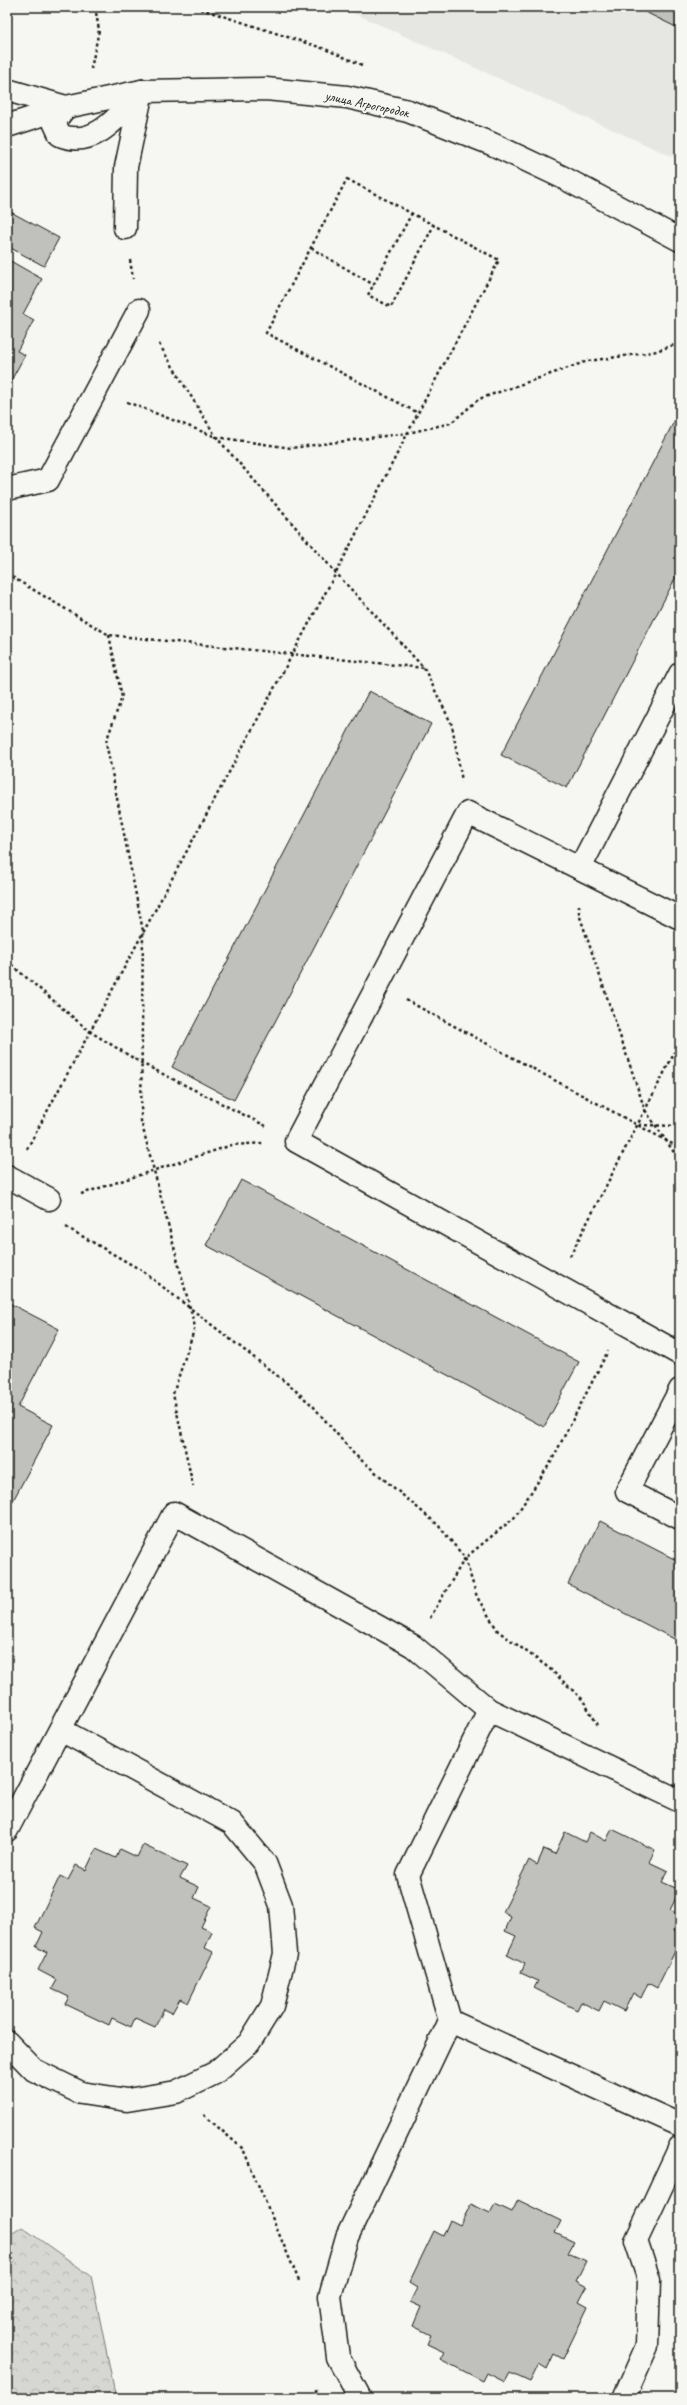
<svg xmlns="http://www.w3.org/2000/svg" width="687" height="2405" font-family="Caveat,sans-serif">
  <defs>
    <pattern id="forest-crowns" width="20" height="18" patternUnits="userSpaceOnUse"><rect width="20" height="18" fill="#d6d6d2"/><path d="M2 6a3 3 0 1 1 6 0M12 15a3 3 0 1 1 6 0" fill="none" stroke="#b7b7b4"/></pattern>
  </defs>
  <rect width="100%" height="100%" fill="#f6f6f2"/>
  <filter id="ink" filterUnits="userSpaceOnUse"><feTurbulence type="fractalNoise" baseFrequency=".025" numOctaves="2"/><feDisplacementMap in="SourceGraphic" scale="8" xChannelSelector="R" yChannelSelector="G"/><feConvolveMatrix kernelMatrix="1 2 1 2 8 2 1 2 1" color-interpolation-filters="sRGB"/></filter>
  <g filter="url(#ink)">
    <path fill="#e6e6e2" d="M340 7H680V160Z"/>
    <path fill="url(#forest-crowns)" stroke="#797977" d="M22 2227 91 2276 116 2398H7V2237Z"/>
    <g fill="#c0c0bd" stroke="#1c1c1c">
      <path d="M635 7H680V29Z"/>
      <path d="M7 210 59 238 44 266 7 246Z"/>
      <path d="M7 259 42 279 23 314 34 320 17 351 25 355 7 388Z"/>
      <path d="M680 410V569L567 788 501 755Z"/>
      <path d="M369 691 431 724 234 1100 172 1067Z"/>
      <path d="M241 1180 579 1362 544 1427 206 1245Z"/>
      <path d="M7 1302 59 1329 18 1407 53 1425 7 1512Z"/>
      <path d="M600 1521 680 1562V1642L568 1584Z"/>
      <path d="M612 1829 655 1850 649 1862 668 1871 662 1882 680 1890 670 1910 680 1915 674 1931 680 1935V1941L657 1988 648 1983 641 1998 633 1993 624 2011 604 2001 599 2011 581 2002 577 2010 534 1988 538 1981 521 1973 525 1964 507 1955 516 1936 505 1931 511 1917 503 1912 529 1860 537 1865 544 1849 555 1854 565 1832 585 1842 590 1832 606 1841Z"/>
      <path d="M143 1845 187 1866 180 1878 199 1887 194 1898 211 1906 201 1927 212 1932 205 1948 213 1952 188 2003 180 1999 172 2013 164 2009 155 2027 135 2018 131 2027 112 2018 109 2025 65 2004 69 1997 52 1989 57 1980 38 1970 47 1952 36 1947 43 1932 35 1928 60 1876 68 1880 76 1865 86 1870 96 1849 116 1858 120 1849 137 1857Z"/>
      <path d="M518 2200 561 2221 555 2233 574 2242 568 2253 586 2261 576 2281 587 2287 579 2302 588 2307 563 2359 554 2354 547 2369 539 2364 530 2382 510 2373 505 2382 487 2373 483 2381 440 2359 444 2352 427 2344 431 2335 413 2326 421 2307 410 2302 417 2288 409 2283 434 2231 443 2236 450 2220 460 2225 471 2204 490 2213 495 2204 512 2212Z"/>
    </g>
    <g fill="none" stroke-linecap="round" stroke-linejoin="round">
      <g stroke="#1c1c1c" stroke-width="25">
        <g id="minor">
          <path d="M7 90 66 107"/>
          <path d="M66 107 54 122 60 135C95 150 121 113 142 91"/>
          <path d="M7 126 66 107 142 91 266 89 347 97 408 111 492 144 562 177 680 240"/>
          <path d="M125 228 126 167 142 91"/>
          <path d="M7 489 48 480 139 310"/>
          <path d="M580 868 680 674"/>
          <path d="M680 918 468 813 296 1141 680 1354"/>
          <path d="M7 1176 49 1199"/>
          <path d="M680 1390 627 1491 680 1518"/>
          <path d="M7 1830 174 1513 413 1646 489 1710 680 1801"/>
          <path d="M450 2021 680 2125"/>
          <path d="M7 2042 34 2070 81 2093 127 2100 176 2092 215 2073 249 2043 272 2006 285 1954 281 1905 265 1863 232 1823 61 1730"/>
          <path d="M360 2398 338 2357 330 2296 347 2237 450 2021 408 1875 489 1710"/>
          <path d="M624 2398 647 2346 649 2280 636 2241 680 2147"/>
        </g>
      </g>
      <g stroke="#1c1c1c" stroke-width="2.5" stroke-dasharray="3 3" stroke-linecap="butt">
        <path d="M195 7 325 49 362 65"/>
        <path d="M91 69 99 30 95 7"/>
        <path d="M347 179 499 260 418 413 266 333Z"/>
        <path d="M412 213 368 295 391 307 434 225"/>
        <path d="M311 248 374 285"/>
        <path d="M130 260 133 279"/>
        <path d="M159 344 216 437 336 573 424 668 452 725 462 781"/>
        <path d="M127 402 216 437 291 448 408 433 451 423 479 399 588 361 653 352 680 343"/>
        <path d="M7 574 109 635 424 668"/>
        <path d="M109 635 122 697 106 742 143 931 141 1121 195 1327 173 1394 193 1486"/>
        <path d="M579 905V914L645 1110 680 1161"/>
        <path d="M7 961 89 1031 143 1064 266 1126"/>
        <path d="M406 1000 680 1148"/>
        <path d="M639 1125 680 1126"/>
        <path d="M27 1149 336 573 418 413"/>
        <path d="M81 1194 232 1145 264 1143"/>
        <path d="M66 1227 141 1270 288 1384 313 1406 354 1454 438 1525 465 1558 477 1597 498 1631 549 1668 582 1699 598 1725"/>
        <path d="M570 1256 680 1042"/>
        <path d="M430 1618 465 1558 514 1518 551 1462 608 1351"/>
        <path d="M204 2115 243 2149 299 2281"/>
        <path d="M316 2389 317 2398"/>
      </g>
      <use href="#minor" stroke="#f6f6f2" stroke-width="22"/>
    </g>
  </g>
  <g text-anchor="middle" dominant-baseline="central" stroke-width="4" stroke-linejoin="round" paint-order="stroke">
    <g font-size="14" fill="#1c1c1c" stroke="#f6f6f2">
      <text transform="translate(367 104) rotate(12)">улица Агрогородок</text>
    </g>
  </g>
  <rect width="687" height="2405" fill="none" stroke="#f6f6f2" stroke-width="24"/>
  <rect x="12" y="12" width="663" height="2381" fill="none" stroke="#1c1c1c" stroke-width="1.5" filter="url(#ink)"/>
</svg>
